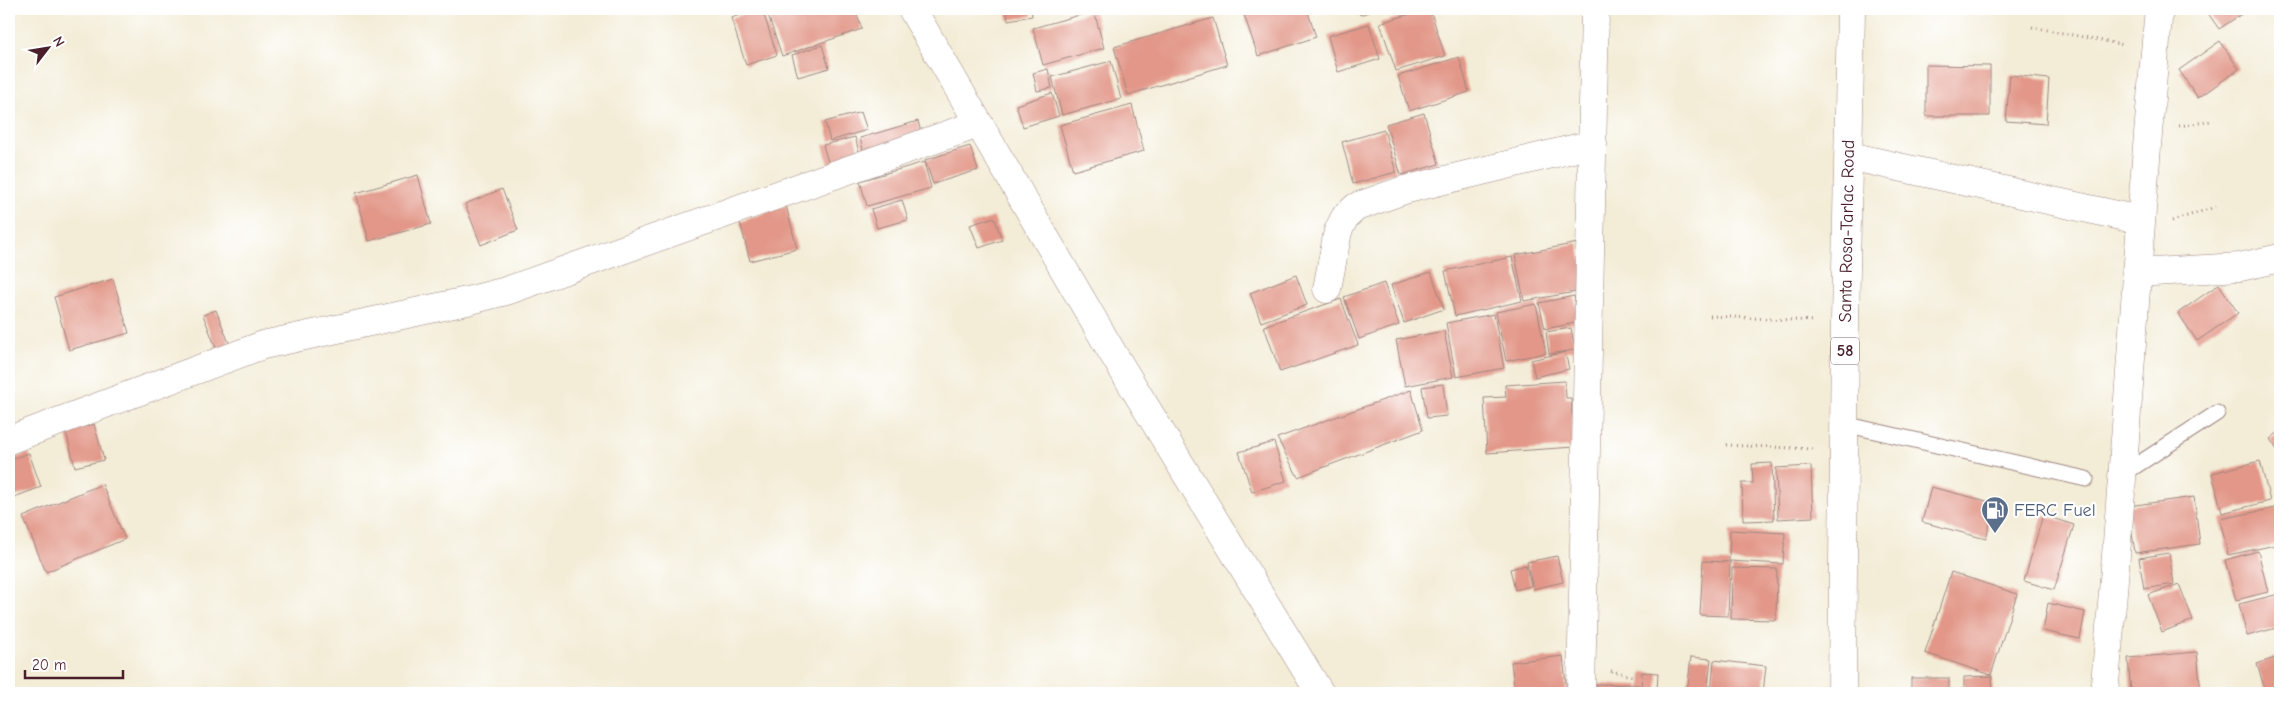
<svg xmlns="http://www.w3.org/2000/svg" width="2289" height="702" font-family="'Comic Neue',sans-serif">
  <rect width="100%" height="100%" fill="#fff"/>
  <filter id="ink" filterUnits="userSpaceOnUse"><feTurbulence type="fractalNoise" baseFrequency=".02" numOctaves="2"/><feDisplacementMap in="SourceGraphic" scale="10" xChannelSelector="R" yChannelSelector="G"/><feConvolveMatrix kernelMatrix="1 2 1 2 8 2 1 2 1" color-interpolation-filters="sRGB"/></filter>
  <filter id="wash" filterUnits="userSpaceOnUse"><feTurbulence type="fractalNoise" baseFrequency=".0096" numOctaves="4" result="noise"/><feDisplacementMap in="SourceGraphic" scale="20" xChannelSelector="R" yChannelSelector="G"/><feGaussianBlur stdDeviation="1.12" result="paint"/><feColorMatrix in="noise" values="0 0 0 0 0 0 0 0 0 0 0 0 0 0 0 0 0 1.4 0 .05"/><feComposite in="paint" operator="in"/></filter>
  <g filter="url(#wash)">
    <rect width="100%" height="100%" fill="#f3ecd6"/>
    <g id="blocks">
      <g fill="#e29788">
        <path d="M758 9H762L777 55 746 65 731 18Z"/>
        <path d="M766 9H855L862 29 782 56Z"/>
        <path d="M1006 9H1031L1032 16 1008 20Z"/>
        <path d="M1242 9H1307L1316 37 1258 56Z"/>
        <path d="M1358 9H1377L1360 15Z"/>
        <path d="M1427 9H1430L1445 56 1396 71 1380 23Z"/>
        <path d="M1967 9H1989V11L1967 10Z"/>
        <path d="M2205 9H2249L2219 29Z"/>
        <path d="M1094 11 1104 48 1043 65 1033 28Z"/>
        <path d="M1213 18 1227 65 1128 95 1114 47Z"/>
        <path d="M1369 24 1380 59 1338 72 1328 36Z"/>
        <path d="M2220 41 2239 69 2198 98 2179 70Z"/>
        <path d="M822 45 829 68 798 77 792 55Z"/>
        <path d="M1459 57 1469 92 1409 111 1398 76Z"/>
        <path d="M1111 61 1121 99 1062 115 1052 77Z"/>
        <path d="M1926 65 1990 66V116H1926Z"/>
        <path d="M1048 69 1052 88 1037 91 1033 73Z"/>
        <path d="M2010 75 2049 79 2046 124 2006 121Z"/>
        <path d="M1052 93 1059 116 1023 127 1016 105Z"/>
        <path d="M1132 105 1144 151 1073 171 1060 125Z"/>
        <path d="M861 112 867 130 830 141 825 122Z"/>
        <path d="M1424 113 1439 164 1401 175 1386 124Z"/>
        <path d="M918 121 924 144 866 161 860 138Z"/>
        <path d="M1384 130 1396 172 1353 184 1342 142Z"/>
        <path d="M855 137 862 164 831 173 823 145Z"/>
        <path d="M970 146 978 170 933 184 925 160Z"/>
        <path d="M924 162 931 188 867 206 860 181Z"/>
        <path d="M418 175 431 224 369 241 356 193Z"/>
        <path d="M502 189 518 230 481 245 465 204Z"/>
        <path d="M902 200 908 220 877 228 871 209Z"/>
        <path d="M786 205 797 249 750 261 740 222Z"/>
        <path d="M994 217 1002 240 979 248 970 225Z"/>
        <path d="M1578 243 1587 290 1524 301 1515 255Z"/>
        <path d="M1512 257 1522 301 1455 316 1445 271Z"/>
        <path d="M1431 272 1444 309 1404 323 1391 285Z"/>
        <path d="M1296 275 1307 305 1261 322 1250 293Z"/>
        <path d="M113 279 129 333 69 350 54 297Z"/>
        <path d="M1384 283 1399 325 1359 339 1344 297Z"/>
        <path d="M2219 284 2238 313 2197 341 2178 313Z"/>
        <path d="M1574 296 1580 322 1545 329 1539 303Z"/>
        <path d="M1341 299 1358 345 1280 372 1264 326Z"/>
        <path d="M1536 304 1546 353 1506 361 1496 312Z"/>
        <path d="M216 310 231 348 218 353 203 315Z"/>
        <path d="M1494 314 1504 368 1456 377 1446 323Z"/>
        <path d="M1571 328 1575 350 1549 354 1546 332Z"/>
        <path d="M1444 331 1453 377 1405 386 1396 340Z"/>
        <path d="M1565 352 1569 369 1535 377 1531 360Z"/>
        <path d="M1565 381 1566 398H1571L1574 447 1487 453 1484 398 1506 397 1505 385Z"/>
        <path d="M1443 384 1447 416 1427 418 1422 387Z"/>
        <path d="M1411 390 1423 430 1298 477 1277 438Z"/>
        <path d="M94 424 104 460 75 467 66 432Z"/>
        <path d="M2280 431V454L2270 439Z"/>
        <path d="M1274 442 1286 481 1252 492 1239 452Z"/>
        <path d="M29 453 41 487 9 499V460Z"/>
        <path d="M2260 461 2270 501 2222 513 2212 473Z"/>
        <path d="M1772 463 1774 520 1743 521 1742 483H1753L1752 464Z"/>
        <path d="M1811 466 1813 517 1778 519 1776 468Z"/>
        <path d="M102 484 125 539 46 572 23 517Z"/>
        <path d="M1931 487 1995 503 1986 539 1922 522Z"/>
        <path d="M2194 497 2200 544 2135 553 2128 506Z"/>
        <path d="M2280 507V544L2228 555 2220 519Z"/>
        <path d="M2043 515 2074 525 2054 590 2024 581Z"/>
        <path d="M1730 530 1785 533 1783 564 1729 561Z"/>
        <path d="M2258 551 2268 592 2236 600 2225 560Z"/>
        <path d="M2169 553 2174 584 2144 589 2139 558Z"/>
        <path d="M1557 556 1563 582 1533 589 1527 562Z"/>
        <path d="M1703 561 1730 562 1728 616 1700 615Z"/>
        <path d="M1526 565 1531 586 1515 590 1510 569Z"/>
        <path d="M1732 568 1777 569 1776 620 1731 619Z"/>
        <path d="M1951 572 2017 594 1991 675 1925 653Z"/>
        <path d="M2179 584 2193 620 2162 632 2148 595Z"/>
        <path d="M2279 594 2280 627 2247 636 2239 604Z"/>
        <path d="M2048 603 2085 612 2080 639 2043 631Z"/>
        <path d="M2197 652 2201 693H2131L2128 658Z"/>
        <path d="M1563 656 1567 693H1515L1511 662Z"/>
        <path d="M2280 656V693H2266L2257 664Z"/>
        <path d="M1691 657 1711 659 1707 693H1687Z"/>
        <path d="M1714 660 1766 666 1763 693H1711Z"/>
        <path d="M1642 672 1658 673 1657 691 1641 690Z"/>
        <path d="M1992 676 1993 693H1964V677Z"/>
        <rect x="1911" y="678" width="38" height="15"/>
        <path d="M1596 684 1639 685V693H1596Z"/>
      </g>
    </g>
  </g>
  <g filter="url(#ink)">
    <use href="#blocks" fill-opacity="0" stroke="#9e8680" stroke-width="1"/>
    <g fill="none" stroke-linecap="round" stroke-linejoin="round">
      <g stroke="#9e8680" stroke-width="17">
        <g id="service">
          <path d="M1844 424 2086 479"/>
          <path d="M2123 474 2217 413"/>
        </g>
      </g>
      <g stroke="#9e8680" stroke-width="29">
        <g id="minor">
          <path d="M912 9 1112 352 1320 693"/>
          <path d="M1849 156 2139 220"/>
          <path d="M2136 273 2240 267 2280 258"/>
          <path d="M1327 289 1338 231 1345 217 1356 207 1404 190 1593 144"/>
          <path d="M9 440 263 345 467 301 506 291 978 124"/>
          <path d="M1581 693 1595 9"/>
          <path d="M2104 693C2126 465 2137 237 2159 9"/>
        </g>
      </g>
      <g stroke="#9e8680" stroke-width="29">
        <path id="trunk" d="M1842 693 1845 323 1851 9"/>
      </g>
      <g stroke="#9e8680" stroke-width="3" stroke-dasharray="1 4" stroke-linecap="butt">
        <path d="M2032 27 2124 45"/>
        <path d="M2179 126 2211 121"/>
        <path d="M2172 221 2215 207"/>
        <path d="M1710 316 1814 321"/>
        <path d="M1726 445 1813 449"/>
        <path d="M1611 671 1632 676"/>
      </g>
      <use href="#service" stroke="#fff" stroke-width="15"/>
      <use href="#minor" stroke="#fff" stroke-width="28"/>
      <use href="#trunk" stroke="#fff" stroke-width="28"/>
    </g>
  </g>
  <defs>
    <g id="fuel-pin" transform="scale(1.4375)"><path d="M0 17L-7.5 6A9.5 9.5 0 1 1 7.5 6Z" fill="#5c6f8a" stroke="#fff"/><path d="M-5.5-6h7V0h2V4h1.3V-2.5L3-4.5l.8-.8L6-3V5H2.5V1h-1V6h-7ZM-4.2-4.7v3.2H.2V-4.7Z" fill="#fff"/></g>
  </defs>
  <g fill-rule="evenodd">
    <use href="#fuel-pin" x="1995" y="510"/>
  </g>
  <g text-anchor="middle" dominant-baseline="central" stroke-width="4.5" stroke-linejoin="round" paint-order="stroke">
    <rect fill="#fff" stroke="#80626b" stroke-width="1" x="1831" y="337.5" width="28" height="27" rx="4"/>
    <g font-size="16" font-weight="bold" fill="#4a1f2b">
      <text x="1845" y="351">58</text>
    </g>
    <g font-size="18" fill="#4a1f2b" stroke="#fff">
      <text transform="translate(1847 231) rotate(-89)">Santa Rosa-Tarlac Road</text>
    </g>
    <g font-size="18" fill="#4e5e75" stroke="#fff" text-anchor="start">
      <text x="2014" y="510">FERC Fuel</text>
    </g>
  </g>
  <rect width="2289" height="702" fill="none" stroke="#fff" stroke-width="30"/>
  <g transform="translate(48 48) rotate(59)" stroke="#ffffff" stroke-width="4" paint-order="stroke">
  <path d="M0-4L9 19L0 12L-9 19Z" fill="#4a1f2b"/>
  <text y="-8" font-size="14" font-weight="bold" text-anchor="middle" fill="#4a1f2b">N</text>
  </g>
  <path d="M25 670v8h98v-8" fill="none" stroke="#4a1f2b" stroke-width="2.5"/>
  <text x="32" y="670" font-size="15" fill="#4a1f2b" stroke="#ffffff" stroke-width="4" paint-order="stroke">20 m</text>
</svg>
